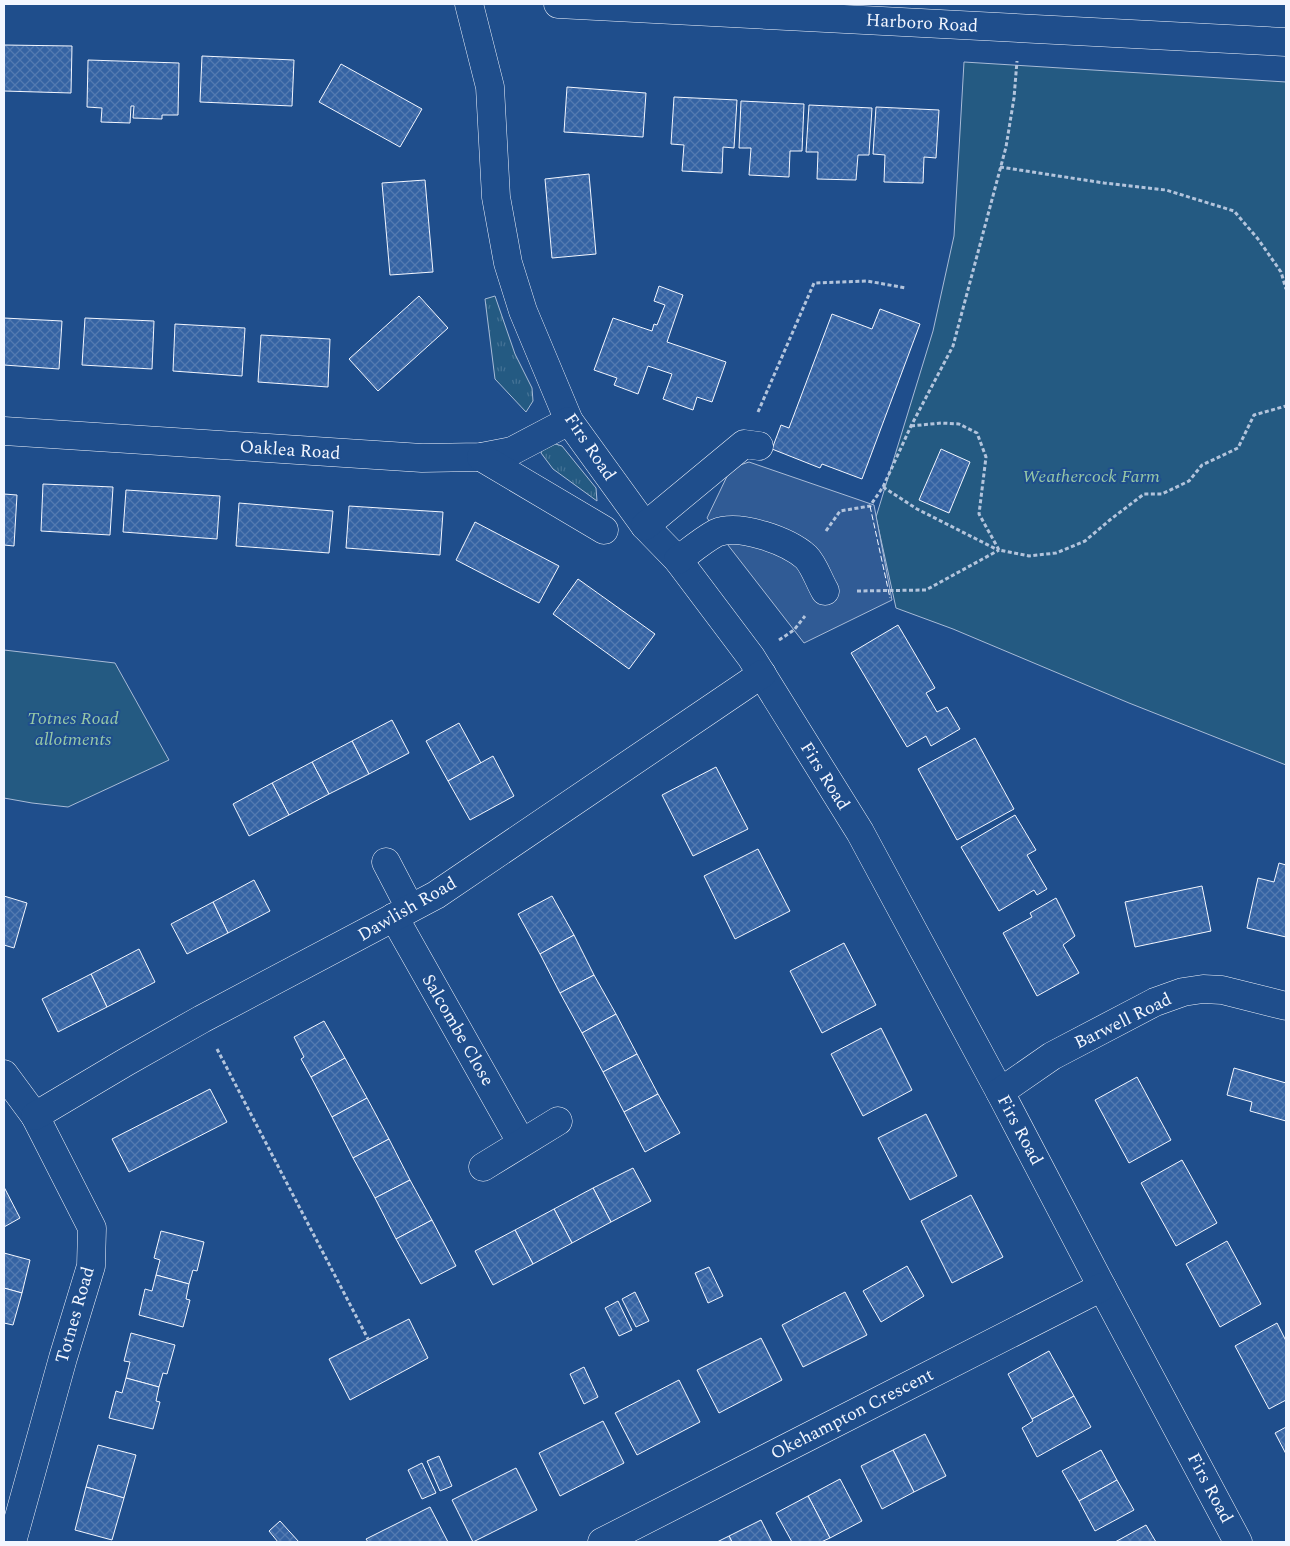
<svg xmlns="http://www.w3.org/2000/svg" width="1290" height="1546" font-family="Spectral,serif">
  <defs>
    <pattern id="grass-tufts" width="24" height="20" patternUnits="userSpaceOnUse" patternTransform="scale(1.25)"><rect width="24" height="20" fill="#245a82"/><path d="M3 7l-1-3M5 7V3M7 7l1-3M15 17l-1-3M17 17v-4M19 17l1-3" fill="none" stroke="#447295"/></pattern>
    <pattern id="building-cross-hatch" width="8" height="8" patternUnits="userSpaceOnUse" patternTransform="scale(1.25)"><rect width="8" height="8" fill="#3563a3"/><path d="M0 0l8 8M0 8l8-8" fill="none" stroke="#537ab1"/></pattern>
  </defs>
  <rect width="100%" height="100%" fill="#1f4e8c"/>
  <g fill="url(#grass-tufts)" stroke="#a8bbd7">
    <path d="M495 296 515 354 532 388 533 401 526 412 495 379 485 299Z"/>
    <path d="M546 441 562 446 596 488 597 501 553 469 541 453Z"/>
  </g>
  <g fill="#245a82" stroke="#a8bbd7">
    <path d="M964 62 1286 82V765L1129 703 953 629 896 608 876 517 933 331 954 236Z"/>
    <path d="M4 650 115 663 169 760 68 807 32 803 4 798Z"/>
  </g>
  <path fill="#305b95" stroke="#a8bbd7" d="M749 462 874 505 892 600 804 643 707 518 731 468Z"/>
  <g fill="url(#building-cross-hatch)" stroke="#f2f6ff">
    <path d="M4 45 72 46 71 93 4 91Z"/>
    <path d="M202 56 294 60 292 106 200 102Z"/>
    <path d="M88 60 179 63 178 115H162V119L133 118 134 106H131L130 123 101 122 102 108 87 107Z"/>
    <path d="M341 64 422 109 400 147 319 102Z"/>
    <path d="M567 87 646 93 643 137 564 132Z"/>
    <path d="M674 97 737 100 734 148 723 147 722 173 682 171 684 145 671 144Z"/>
    <path d="M741 101 804 104 802 151H790L789 177 749 175 751 148H739Z"/>
    <path d="M809 105 872 108 869 155H858L856 180 817 179 818 152H806Z"/>
    <path d="M876 107 939 110 936 158 924 157 923 183 884 182 885 155 873 154Z"/>
    <path d="M589 174 596 254 552 258 545 179Z"/>
    <path d="M425 180 433 272 390 275 382 183Z"/>
    <path d="M659 286 683 295 667 342 726 362 712 402 697 397 693 410 663 399 672 374 648 366 638 394 614 385 617 378 594 370 613 318 652 331 654 324 657 325 665 305 654 301Z"/>
    <path d="M419 296 448 328 378 391 349 359Z"/>
    <path d="M880 309 920 324 862 479 822 464 820 468 772 449 781 425 789 428 832 314 872 329Z"/>
    <path d="M4 318 62 321 59 369 4 365Z"/>
    <path d="M85 318 154 321 152 369 82 365Z"/>
    <path d="M175 324 245 328 242 376 173 371Z"/>
    <path d="M261 335 330 339 328 387 258 382Z"/>
    <path d="M941 449 970 462 949 513 919 500Z"/>
    <path d="M43 484 113 487 110 535 41 531Z"/>
    <path d="M126 490 220 496 217 539 123 532Z"/>
    <path d="M4 494 17 495 14 546 4 545Z"/>
    <path d="M239 503 333 511 329 553 236 546Z"/>
    <path d="M349 506 443 512 440 555 346 548Z"/>
    <path d="M475 522 559 566 539 603 456 560Z"/>
    <path d="M578 579 655 634 629 669 553 614Z"/>
    <path d="M898 625 935 688 926 693 937 712 947 707 960 729 931 746 926 736 907 747 851 653Z"/>
    <path d="M392 720 409 753 369 774 352 741Z"/>
    <path d="M459 723 481 763 448 781 426 741Z"/>
    <path d="M975 738 1014 809 957 840 918 769Z"/>
    <path d="M352 741 369 774 329 794 312 762Z"/>
    <path d="M493 756 514 796 470 820 448 781Z"/>
    <path d="M312 762 329 794 289 815 272 783Z"/>
    <path d="M716 767 748 829 693 856 662 795Z"/>
    <path d="M272 783 289 815 249 836 233 804Z"/>
    <path d="M1015 815 1036 850 1027 855 1047 889 1037 895 1034 890 999 911 961 847Z"/>
    <path d="M758 849 790 911 735 939 704 876Z"/>
    <path d="M1279 863 1286 865V937L1247 928 1258 878 1274 882Z"/>
    <path d="M254 880 270 911 228 933 213 902Z"/>
    <path d="M1202 886 1211 931 1135 947 1125 902Z"/>
    <path d="M4 896 27 903 14 948 4 945Z"/>
    <path d="M552 896 574 935 540 954 518 914Z"/>
    <path d="M1056 898 1075 936 1063 945 1079 973 1037 996 1003 933 1032 917 1030 913Z"/>
    <path d="M213 902 228 933 187 954 171 924Z"/>
    <path d="M574 935 594 975 560 993 540 954Z"/>
    <path d="M844 943 876 1005 822 1033 790 971Z"/>
    <path d="M139 949 155 982 107 1007 91 974Z"/>
    <path d="M91 974 107 1007 58 1032 42 999Z"/>
    <path d="M594 975 616 1014 582 1033 560 993Z"/>
    <path d="M616 1014 637 1054 603 1072 582 1033Z"/>
    <path d="M324 1021 345 1058 311 1077 301 1059 304 1057 294 1037Z"/>
    <path d="M881 1028 912 1090 863 1116 831 1054Z"/>
    <path d="M637 1054 658 1094 624 1112 603 1072Z"/>
    <path d="M345 1058 367 1098 332 1117 311 1077Z"/>
    <path d="M1234 1068 1286 1083V1121L1250 1111 1252 1102 1227 1095Z"/>
    <path d="M1137 1077 1171 1140 1129 1163 1095 1100Z"/>
    <path d="M210 1089 227 1122 129 1172 112 1139Z"/>
    <path d="M658 1094 680 1133 645 1152 624 1112Z"/>
    <path d="M367 1098 389 1139 353 1158 332 1117Z"/>
    <path d="M926 1114 957 1176 910 1200 878 1138Z"/>
    <path d="M389 1139 410 1180 375 1198 353 1158Z"/>
    <path d="M1182 1160 1217 1223 1176 1246 1141 1183Z"/>
    <path d="M633 1168 651 1201 611 1222 593 1188Z"/>
    <path d="M410 1180 432 1220 396 1239 375 1198Z"/>
    <path d="M4 1187 20 1218 4 1227Z"/>
    <path d="M593 1188 611 1222 572 1243 554 1209Z"/>
    <path d="M971 1195 1003 1257 952 1283 921 1221Z"/>
    <path d="M554 1209 572 1243 533 1264 515 1230Z"/>
    <path d="M432 1220 456 1266 421 1284 396 1239Z"/>
    <path d="M515 1230 533 1264 493 1285 475 1251Z"/>
    <path d="M161 1231 204 1242 197 1271 193 1270 189 1284 156 1275 160 1260 154 1258Z"/>
    <path d="M1227 1241 1261 1304 1220 1327 1186 1264Z"/>
    <path d="M4 1253 30 1260 22 1293 4 1288Z"/>
    <path d="M907 1266 924 1296 881 1322 863 1291Z"/>
    <path d="M709 1267 723 1296 708 1303 695 1273Z"/>
    <path d="M156 1275 189 1284 186 1299 190 1300 183 1327 139 1315 145 1289 152 1291Z"/>
    <path d="M4 1288 22 1293 13 1325 4 1323Z"/>
    <path d="M635 1292 649 1321 636 1327 622 1299Z"/>
    <path d="M845 1292 867 1335 803 1367 782 1325Z"/>
    <path d="M618 1301 632 1330 619 1336 605 1308Z"/>
    <path d="M409 1319 428 1358 350 1400 329 1359Z"/>
    <path d="M1277 1323 1286 1341V1400L1269 1409 1235 1346Z"/>
    <path d="M131 1333 175 1345 167 1374 163 1373 159 1387 126 1378 130 1362 124 1361Z"/>
    <path d="M761 1338 782 1380 719 1413 697 1370Z"/>
    <path d="M1049 1351 1074 1396 1032 1419 1008 1374Z"/>
    <path d="M584 1367 598 1397 584 1404 570 1374Z"/>
    <path d="M126 1378 159 1387 156 1401 160 1402 153 1429 109 1418 116 1391 122 1393Z"/>
    <path d="M679 1380 700 1422 637 1455 615 1413Z"/>
    <path d="M1074 1396 1091 1427 1037 1457 1022 1428 1033 1421 1032 1419Z"/>
    <path d="M603 1421 624 1463 560 1496 539 1453Z"/>
    <path d="M1286 1427V1454L1275 1433Z"/>
    <path d="M925 1434 946 1476 914 1492 893 1450Z"/>
    <path d="M98 1445 136 1455 124 1498 86 1487Z"/>
    <path d="M893 1450 914 1492 882 1509 861 1466Z"/>
    <path d="M1101 1450 1117 1480 1079 1501 1062 1471Z"/>
    <path d="M439 1456 452 1486 440 1491 427 1461Z"/>
    <path d="M422 1463 436 1493 422 1499 408 1470Z"/>
    <path d="M516 1468 537 1510 473 1542 452 1500Z"/>
    <path d="M840 1479 862 1521 830 1538 808 1496Z"/>
    <path d="M1117 1480 1134 1510 1095 1531 1079 1501Z"/>
    <path d="M86 1487 124 1498 112 1540 75 1530Z"/>
    <path d="M808 1496 830 1538 821 1542H792L776 1513Z"/>
    <path d="M430 1507 448 1542H368L366 1539Z"/>
    <path d="M761 1520 772 1542H732L729 1536Z"/>
    <path d="M280 1521 299 1542H278L269 1531Z"/>
    <path d="M1146 1525 1156 1542H1115Z"/>
    <path d="M729 1536 732 1542H717Z"/>
  </g>
  <g fill="none" stroke-linecap="round" stroke-linejoin="round">
    <g stroke="#f2f6ff" stroke-width="29">
      <g id="minor">
        <path d="M469 4 490 87 496 197 508 263 523 311 569 421 645 526 678 560 751 657 860 832 1000 1092 1102 1287 1238 1542"/>
        <path d="M4 431 422 458 481 457 512 451 569 421"/>
        <path d="M481 457 604 530"/>
        <path d="M645 526 744 444 759 446"/>
        <path d="M678 560C690 551 703 540 716 533 739 523 788 541 806 557 814 565 819 581 825 591"/>
        <path d="M386 862 410 908"/>
        <path d="M394 917 521 1142"/>
        <path d="M4 1074 35 1116 92 1228 91 1266 63 1358 12 1542"/>
        <path d="M1000 1092 1052 1056 1155 1002 1183 992 1203 989 1222 990 1286 1006"/>
        <path d="M35 1116 126 1062 202 1019 436 895 762 674"/>
        <path d="M483 1167 558 1121"/>
        <path d="M602 1542 1102 1287"/>
      </g>
    </g>
    <g stroke="#f2f6ff" stroke-width="29">
      <path id="major" d="M558 4 1286 42"/>
    </g>
    <g stroke="#b3c4dc" stroke-width="3" stroke-dasharray="4 2.5" stroke-linecap="butt">
      <path d="M1000 167 1104 183 1166 190 1234 211 1258 239 1281 272 1286 289"/>
      <path d="M758 412 814 283 867 281 906 288"/>
      <path d="M911 426 941 423 959 424 977 433 986 457 979 514 999 550 1029 556 1056 553 1085 541 1111 519 1144 494H1162L1189 481 1202 465 1238 448 1254 415 1286 406"/>
      <path d="M883 487 917 509 998 550"/>
      <path d="M826 531 840 511 870 506 883 487 911 426 953 346 1006 147 1014 98 1017 61"/>
      <path d="M857 591 926 590 999 550"/>
      <path d="M779 640 794 630 805 616"/>
      <path d="M217 1049 368 1339"/>
    </g>
    <use href="#minor" stroke="#1f4e8c" stroke-width="28"/>
    <use href="#major" stroke="#1f4e8c" stroke-width="28"/>
    <path stroke="#f2f6ff" stroke-width="1" stroke-dasharray="6 2.5" stroke-linecap="butt" d="M870 506 890 598"/>
  </g>
  <g text-anchor="middle" dominant-baseline="central" stroke-width="4" stroke-linejoin="round" paint-order="stroke">
    <g font-size="18" fill="#f2f6ff" stroke="#1f4e8c">
      <text transform="translate(922 23) rotate(3)">Harboro Road</text>
      <text transform="translate(590 447) rotate(56)">Firs Road</text>
      <text transform="translate(290 450) rotate(4)">Oaklea Road</text>
      <text transform="translate(825 776) rotate(58)">Firs Road</text>
      <text transform="translate(407 909) rotate(-30)">Dawlish Road</text>
      <text transform="translate(1123 1021) rotate(-26)">Barwell Road</text>
      <text transform="translate(458 1030) rotate(60)">Salcombe Close</text>
      <text transform="translate(1020 1130) rotate(62)">Firs Road</text>
      <text transform="translate(75 1315) rotate(-74)">Totnes Road</text>
      <text transform="translate(852 1414) rotate(-27)">Okehampton Crescent</text>
      <text transform="translate(1210 1488) rotate(62)">Firs Road</text>
    </g>
    <g font-size="18" font-style="italic" fill="#97c8a6" stroke="#1f4e8c">
      <text x="1091" y="476">Weathercock Farm</text>
      <text x="73" y="718">Totnes Road<tspan x="73" dy="21">allotments</tspan></text>
    </g>
  </g>
  <rect width="1290" height="1546" fill="none" stroke="#f2f6ff" stroke-width="10"/>
</svg>
